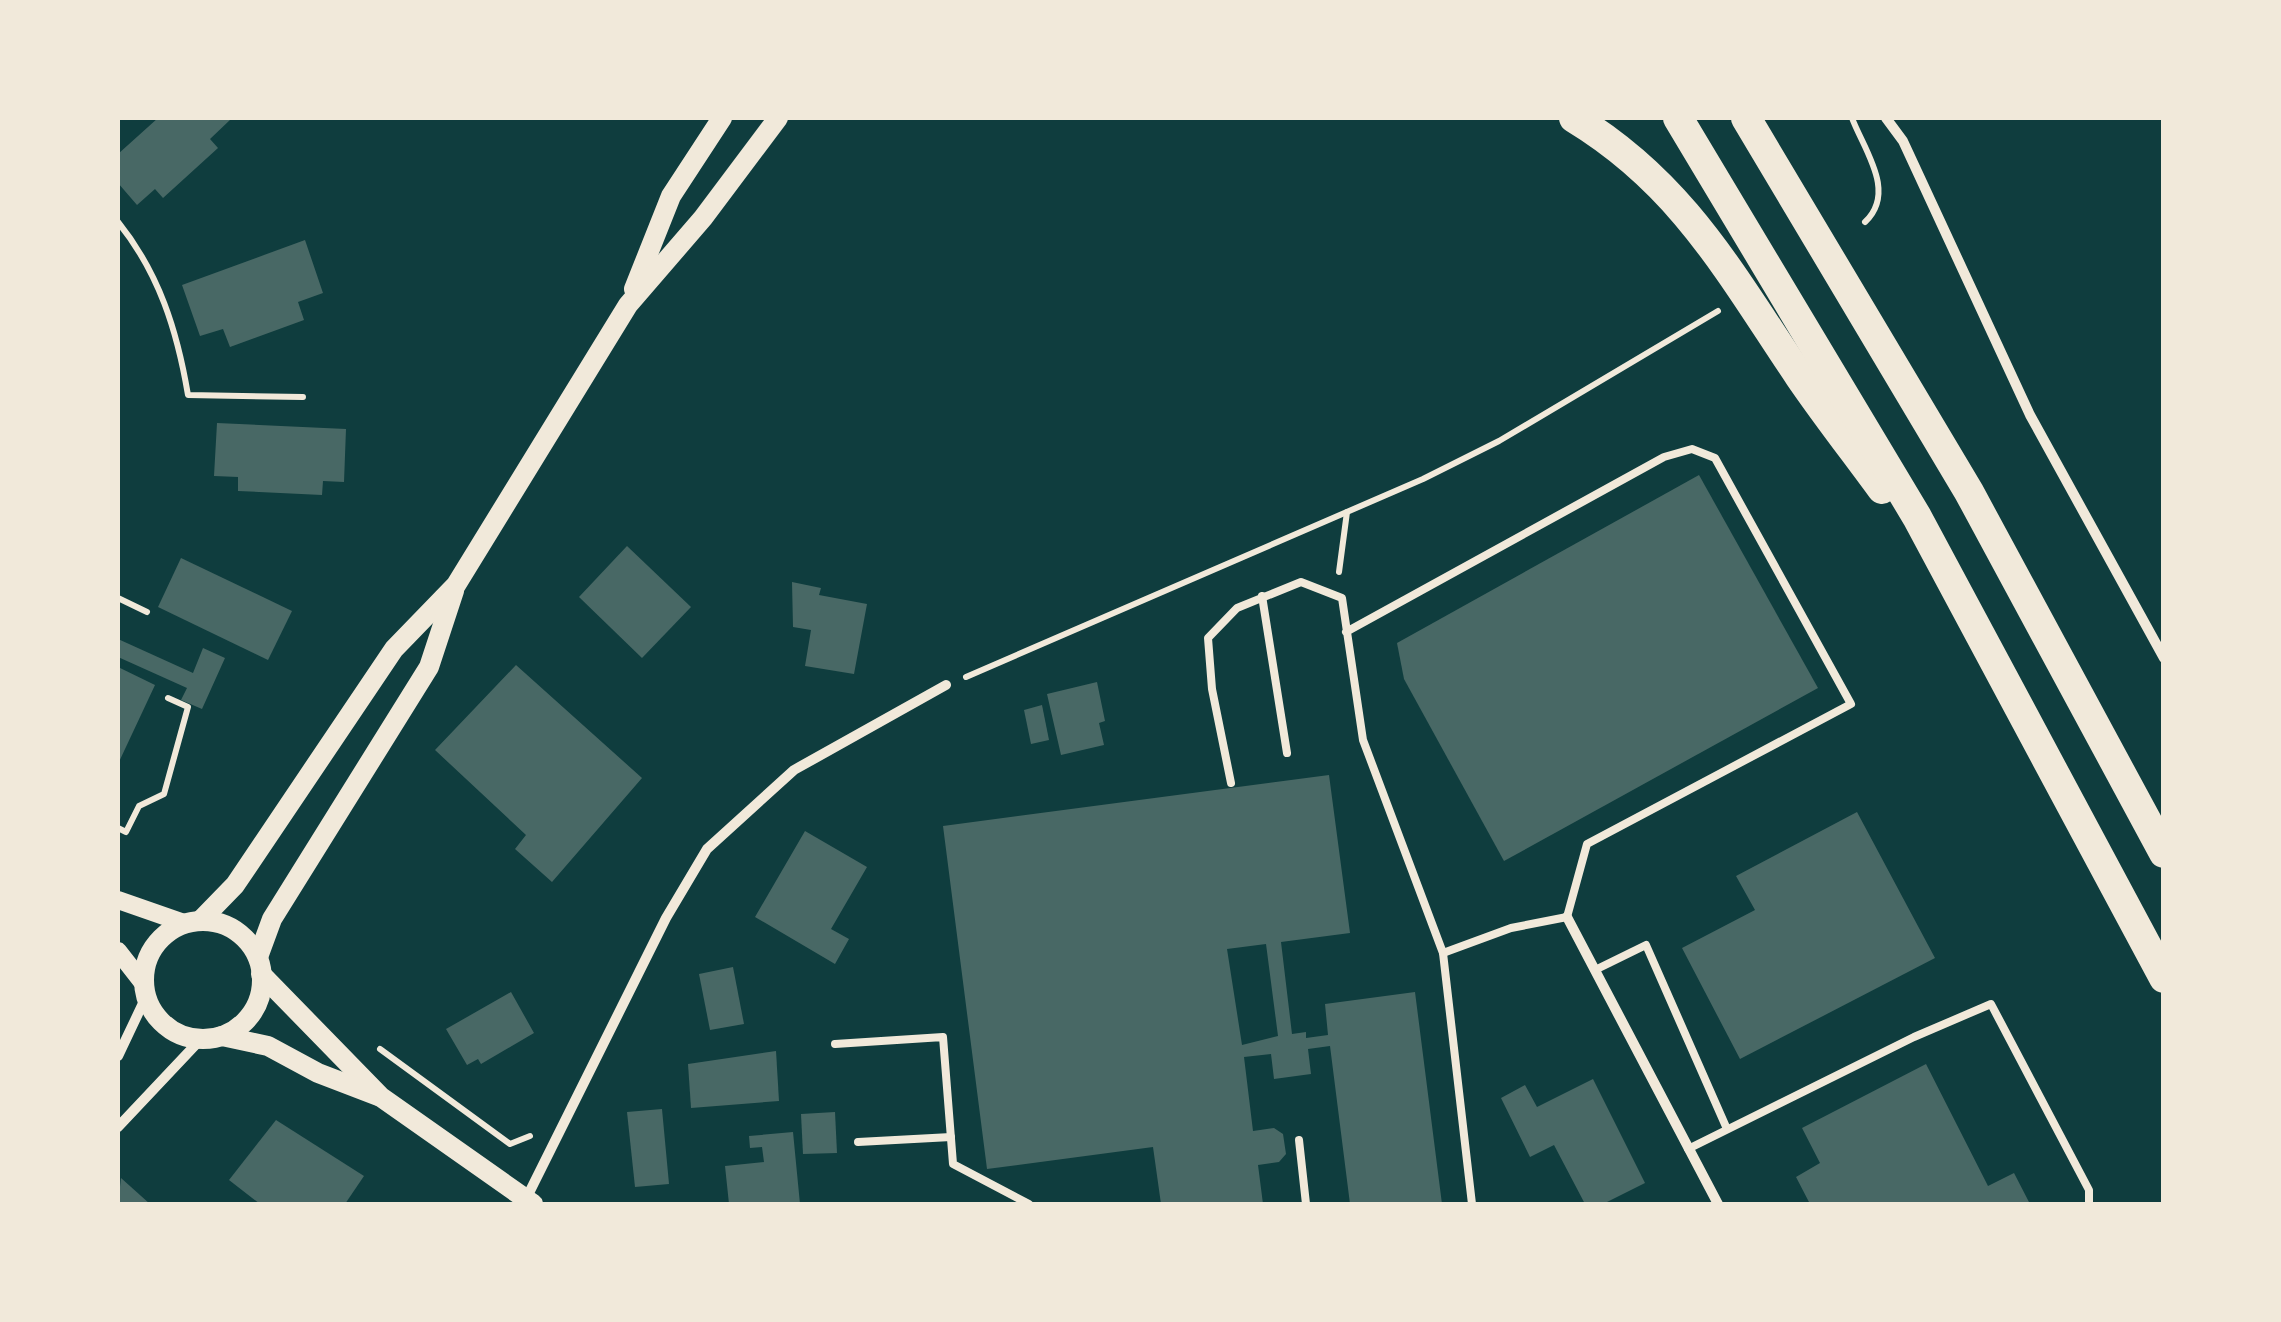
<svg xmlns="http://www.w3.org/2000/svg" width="2281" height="1322" font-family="'IBM Plex Sans',sans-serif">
  <rect width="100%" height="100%" fill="#0f3d3e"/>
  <g fill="#486865" fill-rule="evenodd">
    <path d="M158 118 231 119 210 139 218 148 163 198 155 189 137 205 118 183V154Z"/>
    <path d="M305 240 323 293 298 302 304 320 230 347 223 329 200 336 182 285Z"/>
    <path d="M217 423 346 429 344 482 323 481 322 495 238 491V477L214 476Z"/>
    <path d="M1699 475 1818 688 1504 861 1404 679 1397 643Z"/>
    <path d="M627 546 691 607 642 658 579 597Z"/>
    <path d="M181 558 292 611 268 660 158 607Z"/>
    <path d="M792 582 821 588 819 595 867 604 854 674 805 666 811 630 793 627Z"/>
    <path d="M118 639 193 673 203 648 225 658 202 709 181 700 187 688 118 657Z"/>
    <path d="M516 665 642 778 552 882 515 849 526 835 435 750Z"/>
    <path d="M118 667 155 685 118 764Z"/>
    <path d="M1097 682 1105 721 1099 723 1104 745 1061 755 1047 694Z"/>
    <path d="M1042 705 1049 740 1031 744 1024 710Z"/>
    <path d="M1329 775 1350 933 1281 942 1292 1034 1306 1032V1038L1328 1035 1325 1004 1415 992 1442 1204H1350L1330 1046 1308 1049 1311 1074 1274 1079 1271 1054 1244 1057 1253 1131 1274 1128 1283 1134 1286 1154 1279 1162 1258 1165 1263 1204H1161L1153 1147 987 1169 943 826ZM1266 944 1278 1036 1242 1045 1227 949Z"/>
    <path d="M1857 812 1935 958 1740 1059 1682 948 1755 910 1736 876Z"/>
    <path d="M805 831 867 867 831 929 849 939 835 964 755 917Z"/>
    <path d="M733 967 744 1024 710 1030 699 974Z"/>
    <path d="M511 992 534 1033 481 1064 478 1059 467 1065 446 1029Z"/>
    <path d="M776 1051 779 1101 691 1108 688 1064Z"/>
    <path d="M1926 1064 1988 1186 2014 1173 2030 1204H1810L1796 1177 1820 1163 1802 1128Z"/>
    <path d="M1593 1079 1645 1183 1603 1204H1585L1554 1145 1530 1157 1501 1098 1525 1085 1537 1107Z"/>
    <path d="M662 1109 669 1184 635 1187 627 1112Z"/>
    <path d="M835 1112 837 1153 803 1154 801 1114Z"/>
    <path d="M276 1120 364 1176 345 1204H260L229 1180Z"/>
    <path d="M793 1132 800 1204H729L725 1166 764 1162 762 1147 750 1148 749 1136Z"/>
    <path d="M121 1178 150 1204H118Z"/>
  </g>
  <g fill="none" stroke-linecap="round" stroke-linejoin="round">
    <g stroke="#f1e9da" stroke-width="6">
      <path d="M1852 118C1864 150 1897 192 1865 222"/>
      <path d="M118 222C159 273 177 330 188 395L303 397"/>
      <path d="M1339 572 1347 512"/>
      <path d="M118 598 147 612"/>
      <path d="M966 677 1423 479 1499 441 1718 311"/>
      <path d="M118 828 126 832 139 806 164 794 188 707 168 698"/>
      <path d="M380 1049 510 1144 530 1136"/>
    </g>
    <g stroke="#f1e9da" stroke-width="8">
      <path d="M1262 596 1287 753"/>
      <path d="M1231 783 1212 689 1208 638 1237 608 1301 582 1342 598 1363 740 1443 953 1511 928 1567 917 1587 844 1851 704 1715 458 1692 449 1664 457 1346 632"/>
      <path d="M1443 953 1472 1204"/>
      <path d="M1595 970 1646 945 1727 1129"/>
      <path d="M835 1044 943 1037 953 1164 1029 1204"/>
      <path d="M1299 1140 1306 1204"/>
      <path d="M858 1142 951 1137"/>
      <path d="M1688 1149 1914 1037 1991 1004 2089 1190V1204"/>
    </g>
    <g stroke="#f1e9da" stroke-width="10">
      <path d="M1886 118 1903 141 2030 415 2164 658"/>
      <path d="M1567 917 1718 1204"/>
      <path d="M118 1056 146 997"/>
      <path d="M118 1127 201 1039"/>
      <path d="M526 1199 666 918 707 849 794 770 946 685"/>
    </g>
    <g stroke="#f1e9da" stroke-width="18">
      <path d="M118 900 184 923"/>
      <path d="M118 951 143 983"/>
    </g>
    <g stroke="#f1e9da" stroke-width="20">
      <path d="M634 289 671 196 722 118"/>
      <path d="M200 921 235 885 394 649 456 585 628 305 703 218 778 118"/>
      <circle cx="203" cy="980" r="59"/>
      <path d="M258 957 272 919 429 667 454 591"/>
      <path d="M261 974 381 1097 533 1204"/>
      <path d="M222 1036 268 1046 318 1073 378 1096"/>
    </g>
    <g stroke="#f1e9da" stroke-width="30">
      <path d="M1574 118C1683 184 1731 275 1800 377 1826 415 1855 452 1882 489"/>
      <path d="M1678 118 1917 517 2164 978"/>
      <path d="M1746 118 1969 492 2164 853"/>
    </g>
  </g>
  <rect width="2281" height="1322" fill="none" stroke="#f1e9da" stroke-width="240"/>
</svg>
